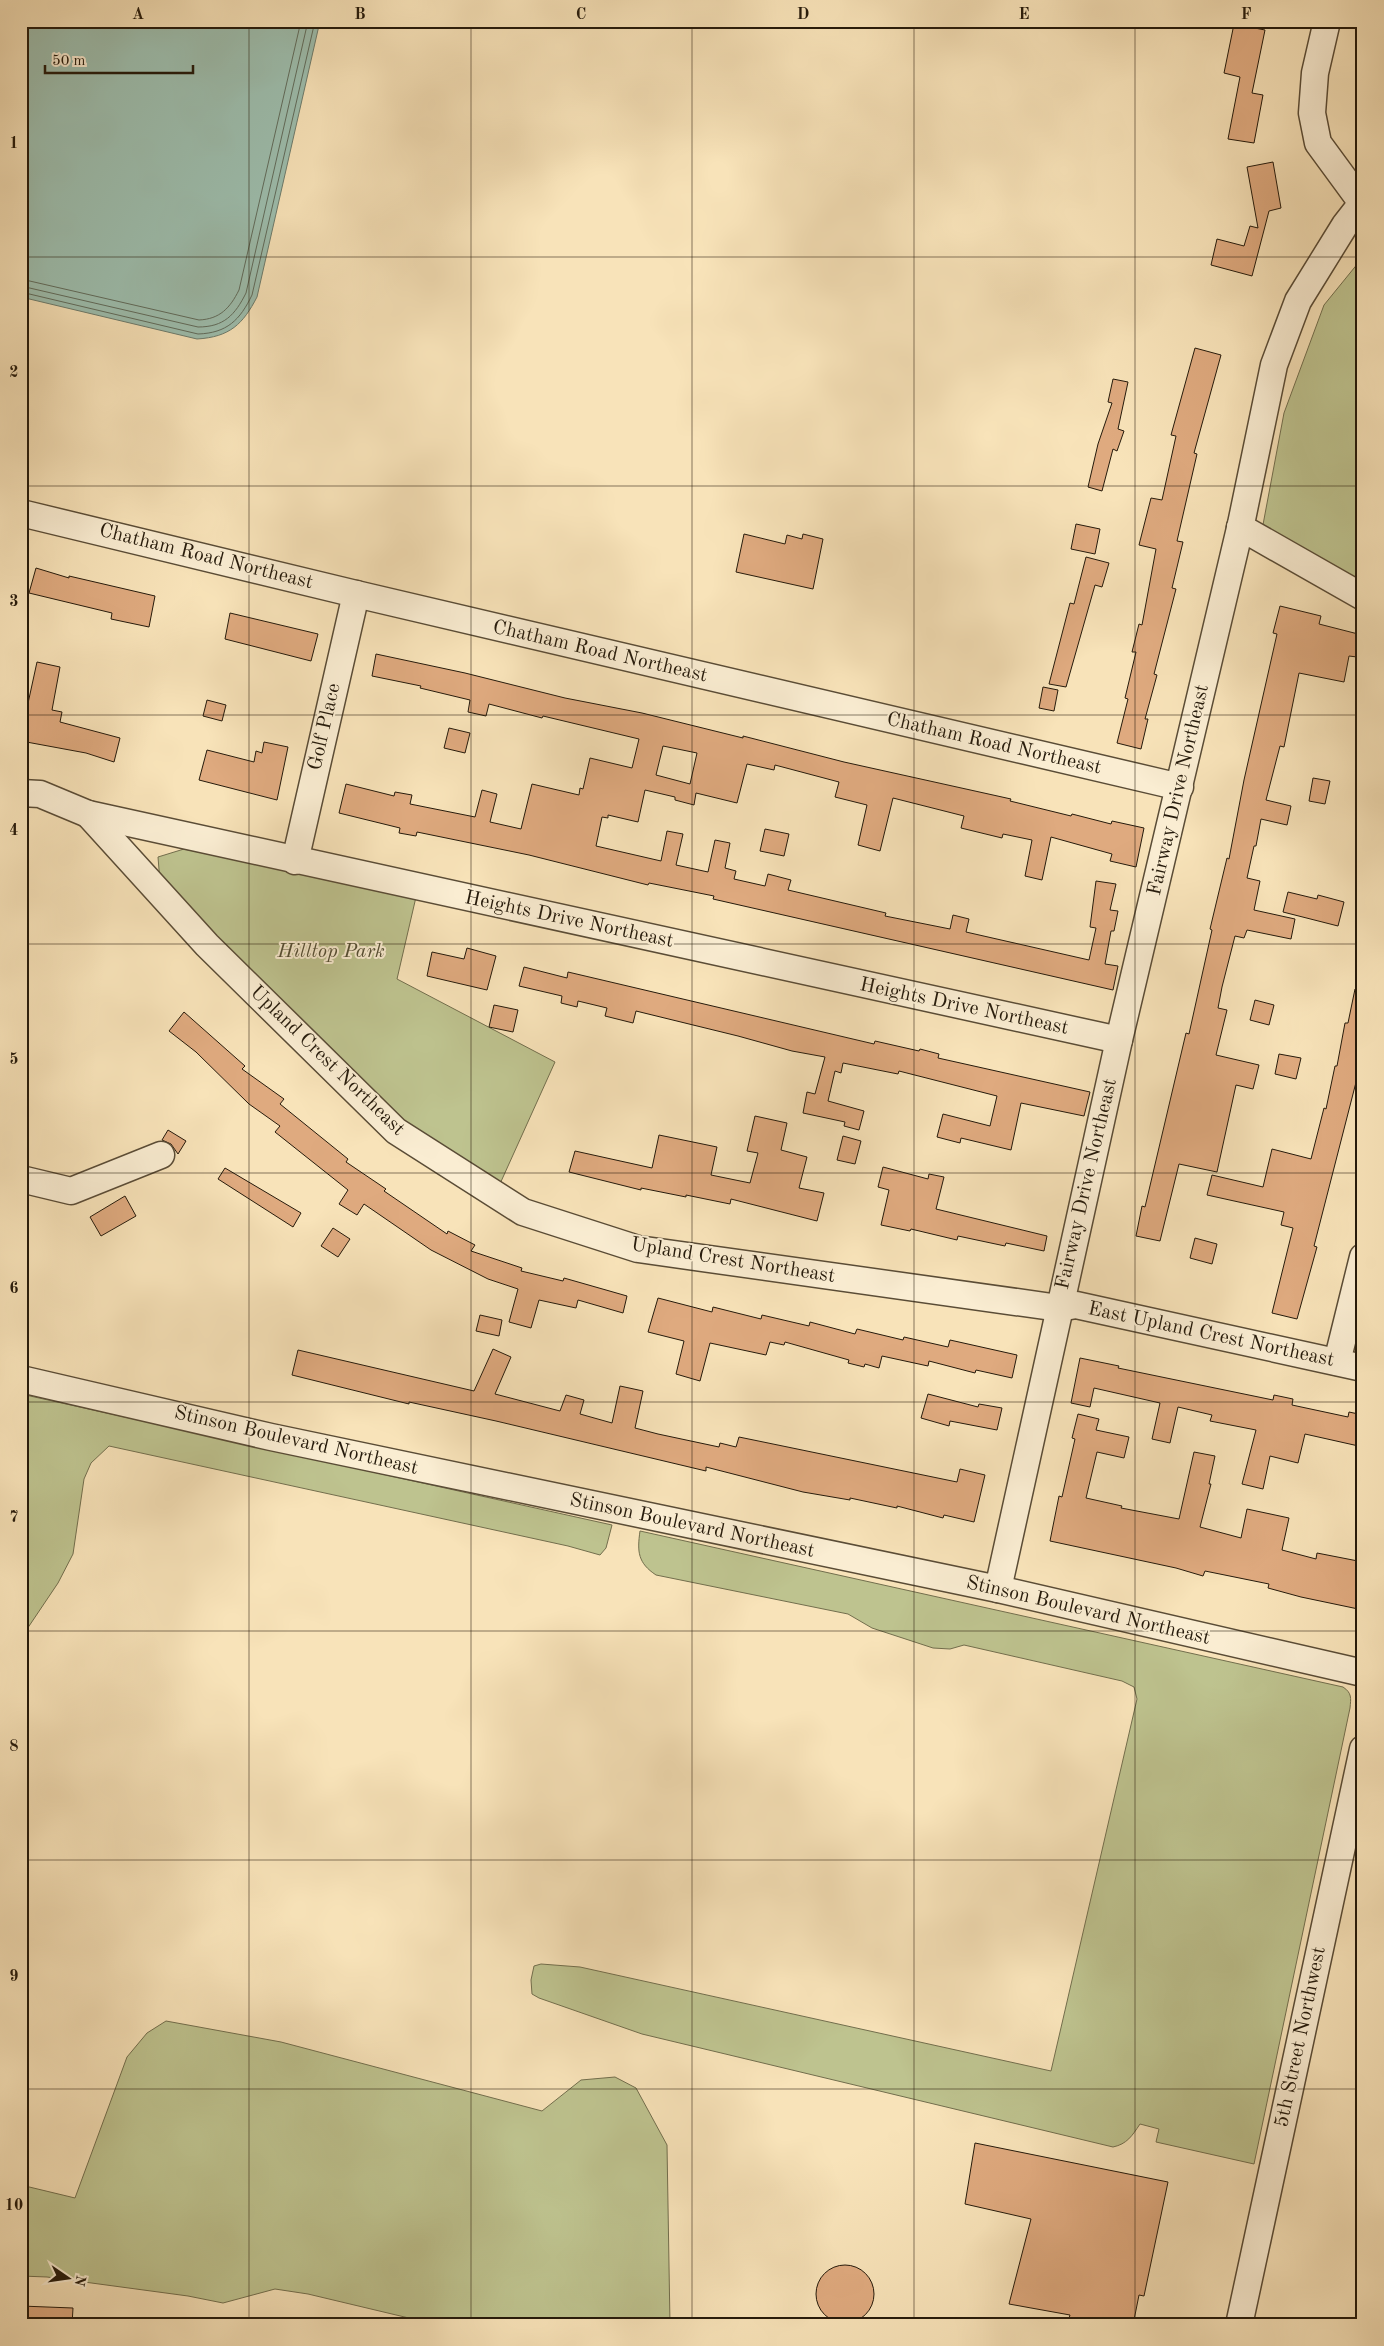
<svg xmlns="http://www.w3.org/2000/svg" width="1384" height="2346" font-family="'Old Standard TT',serif">
  <rect width="100%" height="100%" fill="#f8e3b9"/>
  <filter id="stains"><feTurbulence type="fractalNoise" baseFrequency=".004" numOctaves="4"/><feColorMatrix values="0 0 0 0 .2 0 0 0 0 .09 0 0 0 0 .02 0 0 0 .5 -.17"/></filter>
  <radialGradient id="worn" r=".72"><stop offset=".6" stop-color="#630" stop-opacity="0"/><stop offset="1" stop-color="#630" stop-opacity=".3"/></radialGradient>
  <g fill="#bec38f" stroke="#726e4d">
    <path d="M1363 257V585L1262 530 1284 413 1324 305Z"/>
    <path d="M184 849 416 897 397 979 555 1062 499 1186 406 1123 160 882 158 857Z"/>
    <path d="M21 1394 612 1525 606 1548 600 1555 568 1546 109 1446 91 1463 84 1479 73 1554 58 1583 21 1638Z"/>
    <path d="M640 1531 1343 1687C1352 1693 1351 1698 1350 1708L1254 2164 1156 2142 1159 2129 1140 2124C1132 2136 1127 2144 1113 2147L642 2034 539 1998 532 1994 531 1980 534 1966 541 1964 580 1967 1051 2071 1137 1699 1134 1687 1122 1681 964 1645 950 1649 933 1648 872 1628 848 1614 656 1575C638 1563 637 1552 640 1531Z"/>
    <path d="M166 2021 281 2042 542 2111 581 2080 615 2077 636 2088 667 2145 670 2325H427L413 2319 308 2294 275 2289 223 2303 188 2296 47 2277 21 2276V2185L75 2198 127 2057 147 2033Z"/>
  </g>
  <path fill="#9dbeae" stroke="#6d7c6d" d="M21 21H320L257 297C243 324 230 337 197 339L21 297Z"/>
  <g fill="none" stroke-linecap="round" stroke-linejoin="round">
    <g stroke="#616c5c" stroke-width="1">
      <path d="M21 279 199 320C220 319 230 308 239 290L301 21"/>
      <path d="M21 286 198 327C224 327 235 315 246 293L308 21"/>
      <path d="M21 292 198 334C227 333 240 320 252 295L315 21"/>
    </g>
  </g>
  <g fill="#dfaa7f" stroke="#251a0b" fill-rule="evenodd">
    <path d="M1234 24 1265 30 1252 93 1263 95 1254 143 1228 139 1240 77 1224 73Z"/>
    <path d="M1273 162 1281 208 1269 211 1252 276 1211 265 1217 239 1244 246 1250 226 1258 228 1247 167Z"/>
    <path d="M1195 348 1221 355 1194 453 1197 454 1177 541 1183 542 1172 588 1176 589 1154 674 1157 675 1145 719H1148L1141 749 1117 743 1128 699 1125 698 1136 652H1132L1139 624 1142 625 1156 549 1139 545 1151 498 1162 500 1176 436 1171 435Z"/>
    <path d="M1113 379 1128 382 1118 429 1124 431 1117 451 1113 449 1102 491 1088 487 1098 444 1112 403 1108 402Z"/>
    <path d="M1076 524 1100 529 1095 554 1071 549Z"/>
    <path d="M744 534 785 544 787 535 802 539 803 534 823 539 813 589 736 572Z"/>
    <path d="M1086 557 1109 563 1102 587 1095 585 1066 687 1049 684 1070 603 1074 604Z"/>
    <path d="M36 568 69 578V576L155 596 149 627 111 619 112 613 29 593Z"/>
    <path d="M1280 606 1321 616 1319 624 1362 635 1357 657 1349 656 1344 682 1299 673 1284 747 1280 746 1266 800 1291 806 1287 825 1261 819 1256 846H1254L1247 878 1260 881 1254 910 1295 919 1291 939 1247 930 1244 938 1235 936 1222 987 1218 1008 1227 1010 1216 1055 1259 1065 1253 1089 1236 1085 1217 1172 1179 1164 1160 1241 1136 1236 1142 1206 1145 1207 1186 1033 1189 1034 1212 930 1210 929 1227 858 1229 859 1244 780 1277 634 1273 633Z"/>
    <path d="M230 613 318 634 311 661 225 639Z"/>
    <path d="M376 654 465 673 565 698 642 713 743 738V736L844 762 1011 799 1010 801 1071 816 1072 814 1111 824 1112 821 1144 828 1136 867 1110 861 1112 854 1051 837 1042 880 1025 876 1032 840 1003 834 1002 838 961 828 964 816 893 798 880 851 858 845 867 805 835 797 839 782 775 765 774 770 747 764 737 803 696 793 694 805 675 800V797L645 790 638 822 608 815V818L602 817 596 846 661 861 667 831 683 834 676 865 708 872 715 840 730 843 725 868 736 871 734 879 765 886 768 874 791 880 788 890 886 913 885 916 950 929 953 915 969 919 966 932 1089 960 1096 928 1090 927 1096 881 1116 884 1110 910 1118 911 1114 931H1111L1105 964 1118 966 1113 990 713 899 714 896 649 883 648 885 529 855 417 832 416 836 399 833 400 828 339 813 346 784 394 796 395 792 412 795 410 804 475 817 482 790 497 794 490 822 521 829 532 784 579 795 580 788 583 789 590 758 632 768 639 739 543 716 542 718 489 704 486 716 468 712 470 700 420 688 421 686 372 676ZM663 746 697 753 690 784 656 775Z"/>
    <path d="M37 662 60 667 52 710 62 712 60 722 120 738 114 762 86 753 21 741V717H25Z"/>
    <path d="M1043 687 1058 690 1054 711 1039 708Z"/>
    <path d="M207 700 226 705 222 721 203 716Z"/>
    <path d="M449 728 470 733 465 753 444 748Z"/>
    <path d="M264 742 288 747 277 800 199 780 207 750 254 762 256 751 262 753Z"/>
    <path d="M1313 778 1330 781 1325 804 1309 801Z"/>
    <path d="M765 829 789 834 784 856 760 851Z"/>
    <path d="M1288 892 1317 899 1318 895 1344 902 1338 926 1283 912Z"/>
    <path d="M467 948 496 956 487 990 427 976 432 952 464 959Z"/>
    <path d="M524 967 567 978 568 972 874 1044 875 1041 919 1051 920 1049 939 1054 938 1058 1090 1092 1084 1116 1021 1103 1011 1150 961 1138 960 1143 937 1137 943 1114 990 1126 997 1096 899 1071 898 1074 843 1063 841 1073 835 1071 828 1101 864 1111 859 1130 844 1126 845 1122 803 1113 807 1092 815 1094 825 1057 792 1051 738 1036 636 1011 633 1023 605 1016 607 1008 578 1001 577 1007 561 1003 562 996 519 986Z"/>
    <path d="M1355 989H1363V1055L1314 1246 1317 1247 1297 1319 1272 1313 1293 1228 1281 1225 1284 1212 1207 1195 1212 1175 1263 1187 1272 1149 1311 1159 1324 1108 1326 1109 1335 1066H1337L1345 1023H1348Z"/>
    <path d="M1255 1000 1274 1005 1269 1025 1250 1020Z"/>
    <path d="M494 1005 518 1010 513 1032 489 1027Z"/>
    <path d="M184 1012 245 1066 242 1069 284 1099 280 1104 348 1159 346 1162 386 1189 384 1191 447 1234 448 1231 475 1245 471 1251 522 1268 521 1271 563 1281 564 1278 627 1296 623 1313 578 1300 576 1308 539 1300 531 1328 509 1322 518 1289 488 1279 431 1250 364 1204 357 1215 339 1204 348 1190 275 1132 280 1126 249 1104 196 1052 169 1031Z"/>
    <path d="M1279 1054 1301 1058 1296 1079 1275 1074Z"/>
    <path d="M755 1116 787 1123 781 1150 807 1157 799 1188 824 1193 817 1221 731 1199 730 1204 686 1195V1197L641 1188V1190L569 1172 575 1151 652 1168 659 1135 717 1147 711 1175 750 1183 758 1153 747 1151Z"/>
    <path d="M168 1130 186 1141 178 1154 171 1144 162 1140Z"/>
    <path d="M843 1136 861 1141 855 1164 837 1160Z"/>
    <path d="M883 1167 928 1179 929 1174 944 1177 936 1209 1047 1236 1044 1251 1006 1243 1005 1246 958 1236 957 1240 911 1229 910 1231 881 1225 889 1190 878 1187Z"/>
    <path d="M225 1168 301 1213 293 1227 218 1179Z"/>
    <path d="M125 1196 136 1216 101 1236 90 1217Z"/>
    <path d="M333 1228 350 1239 338 1257 321 1246Z"/>
    <path d="M1195 1238 1217 1244 1212 1264 1190 1258Z"/>
    <path d="M658 1298 712 1312 713 1307 761 1319 762 1315 809 1326 810 1322 855 1334 857 1329 903 1340 904 1337 948 1347 950 1340 1017 1355 1012 1378 976 1370 975 1373 929 1361 928 1366 882 1356 879 1368 865 1364 864 1367 848 1363 849 1360 785 1342 784 1345 770 1342 766 1355 710 1343 700 1381 676 1374 684 1341 648 1332Z"/>
    <path d="M480 1315 502 1320 499 1336 476 1331Z"/>
    <path d="M493 1349 511 1357 495 1394 560 1411 566 1395 584 1400 580 1414 612 1423 620 1386 643 1391 635 1428 658 1434 719 1447 720 1443 736 1447 739 1437 957 1482 960 1469 985 1475 974 1522 944 1515 943 1518 897 1506V1508L850 1498V1500L803 1492 706 1467V1471L496 1421 409 1402V1404L292 1375 298 1350 474 1391Z"/>
    <path d="M1080 1358 1119 1366 1118 1368 1273 1400 1274 1395 1293 1399 1292 1405 1348 1417 1349 1412 1363 1415V1447L1305 1434 1298 1463 1270 1456 1263 1489 1242 1484 1256 1430 1210 1421 1212 1415 1178 1407 1170 1443 1152 1439 1160 1403 1094 1388 1090 1407 1071 1403Z"/>
    <path d="M928 1394 978 1407 979 1404 1002 1408 997 1430 950 1421 949 1426 921 1418Z"/>
    <path d="M1078 1414 1099 1419 1096 1430 1129 1437 1124 1458 1097 1452 1086 1498 1122 1506 1121 1508 1179 1519 1194 1452 1215 1456 1209 1484H1211L1200 1527 1241 1538 1247 1509 1289 1518 1282 1550 1316 1559 1317 1553 1363 1562V1610L1301 1597 1268 1588 1269 1584 1205 1571 1203 1576 1176 1568 1050 1541 1059 1496 1062 1497 1075 1439 1072 1438Z"/>
    <path d="M975 2143 1168 2182 1144 2296 1139 2295 1133 2325H1067L1070 2315 1009 2304 1031 2219 965 2204Z"/>
    <circle cx="845" cy="2294" r="29"/>
    <path d="M21 2306 73 2308 72 2325H21Z"/>
  </g>
  <g fill="none" stroke-linecap="round" stroke-linejoin="round">
    <g stroke="#5a4c36" stroke-width="29">
      <g id="minor">
        <path d="M1327 21 1315 73 1312 113 1318 143 1362 203"/>
        <path d="M21 513 356 594 1180 787"/>
        <path d="M1240 527 1363 597"/>
        <path d="M21 793 40 794 88 814 1119 1040"/>
        <path d="M88 814 207 945 396 1131 523 1212 638 1249 1059 1308 1076 1305 1363 1368"/>
        <path d="M295 861 356 594"/>
        <path d="M21 1179 71 1191 161 1155"/>
        <path d="M1337 1362 1363 1257"/>
        <path d="M21 1379 271 1437 998 1589 1363 1673"/>
        <path d="M998 1589 1119 1040 1241 524 1274 365 1298 301 1345 225 1363 202"/>
        <path d="M1239 2325 1363 1749"/>
      </g>
    </g>
    <use href="#minor" stroke="#faedd2" stroke-width="26"/>
  </g>
  <path fill="none" stroke="#251a0b" stroke-width="1" stroke-opacity="0.55" d="M249 21V2325M471 21V2325M692 21V2325M914 21V2325M1135 21V2325M21 257H1363M21 486H1363M21 715H1363M21 944H1363M21 1173H1363M21 1402H1363M21 1631H1363M21 1860H1363M21 2089H1363"/>
  <g text-anchor="middle" dominant-baseline="central" stroke-width="4" stroke-linejoin="round" paint-order="stroke">
    <g font-size="20" fill="#251a0b" stroke="#faedd2">
      <text transform="translate(206 557) rotate(14)">Chatham Road Northeast</text>
      <text transform="translate(600 652) rotate(13)">Chatham Road Northeast</text>
      <text transform="translate(325 727) rotate(-77)">Golf Place</text>
      <text transform="translate(994 744) rotate(13)">Chatham Road Northeast</text>
      <text transform="translate(1179 790) rotate(-77)">Fairway Drive Northeast</text>
      <text transform="translate(569 920) rotate(12)">Heights Drive Northeast</text>
      <text transform="translate(964 1007) rotate(12)">Heights Drive Northeast</text>
      <text transform="translate(327 1061) rotate(44)">Upland Crest Northeast</text>
      <text transform="translate(1087 1184) rotate(-77)">Fairway Drive Northeast</text>
      <text transform="translate(733 1261) rotate(9)">Upland Crest Northeast</text>
      <text transform="translate(1211 1335) rotate(12)">East Upland Crest Northeast</text>
      <text transform="translate(296 1441) rotate(13)">Stinson Boulevard Northeast</text>
      <text transform="translate(692 1526) rotate(12)">Stinson Boulevard Northeast</text>
      <text transform="translate(1088 1611) rotate(13)">Stinson Boulevard Northeast</text>
      <text transform="translate(1301 2037) rotate(-78)">5th Street Northwest</text>
    </g>
    <g font-size="20" font-style="italic" fill="#534d33" stroke="#faedd2">
      <text x="331" y="952">Hilltop Park</text>
    </g>
  </g>
  <rect width="1384" height="2346" fill="none" stroke="#f8e3b9" stroke-width="55"/>
  <g transform="translate(68 2278) rotate(103)" stroke="#faedd2" stroke-width="4" paint-order="stroke">
  <path d="M0-4L9 19L0 12L-9 19Z" fill="#251a0b"/>
  <text y="-8" font-size="14" font-weight="bold" text-anchor="middle" fill="#251a0b">N</text>
  </g>
  <path d="M45 65v8h148v-8" fill="none" stroke="#251a0b" stroke-width="2.5"/>
  <text x="52" y="65" font-size="15" fill="#251a0b" stroke="#faedd2" stroke-width="4" paint-order="stroke">50 m</text>
  <rect x="28" y="28" width="1328" height="2290" fill="none" stroke="#251a0b" stroke-width="2"/>
  <g font-size="16" text-anchor="middle" font-weight="bold" fill="#251a0b">
    <text x="138" y="19">A</text>
    <text x="360" y="19">B</text>
    <text x="581" y="19">C</text>
    <text x="803" y="19">D</text>
    <text x="1024" y="19">E</text>
    <text x="1246" y="19">F</text>
    <text x="14" y="148">1</text>
    <text x="14" y="377">2</text>
    <text x="14" y="606">3</text>
    <text x="14" y="835">4</text>
    <text x="14" y="1064">5</text>
    <text x="14" y="1293">6</text>
    <text x="14" y="1522">7</text>
    <text x="14" y="1751">8</text>
    <text x="14" y="1981">9</text>
    <text x="14" y="2210">10</text>
  </g>
  <rect width="100%" height="100%" filter="url(#stains)"/>
  <rect width="100%" height="100%" fill="url(#worn)"/>
</svg>
